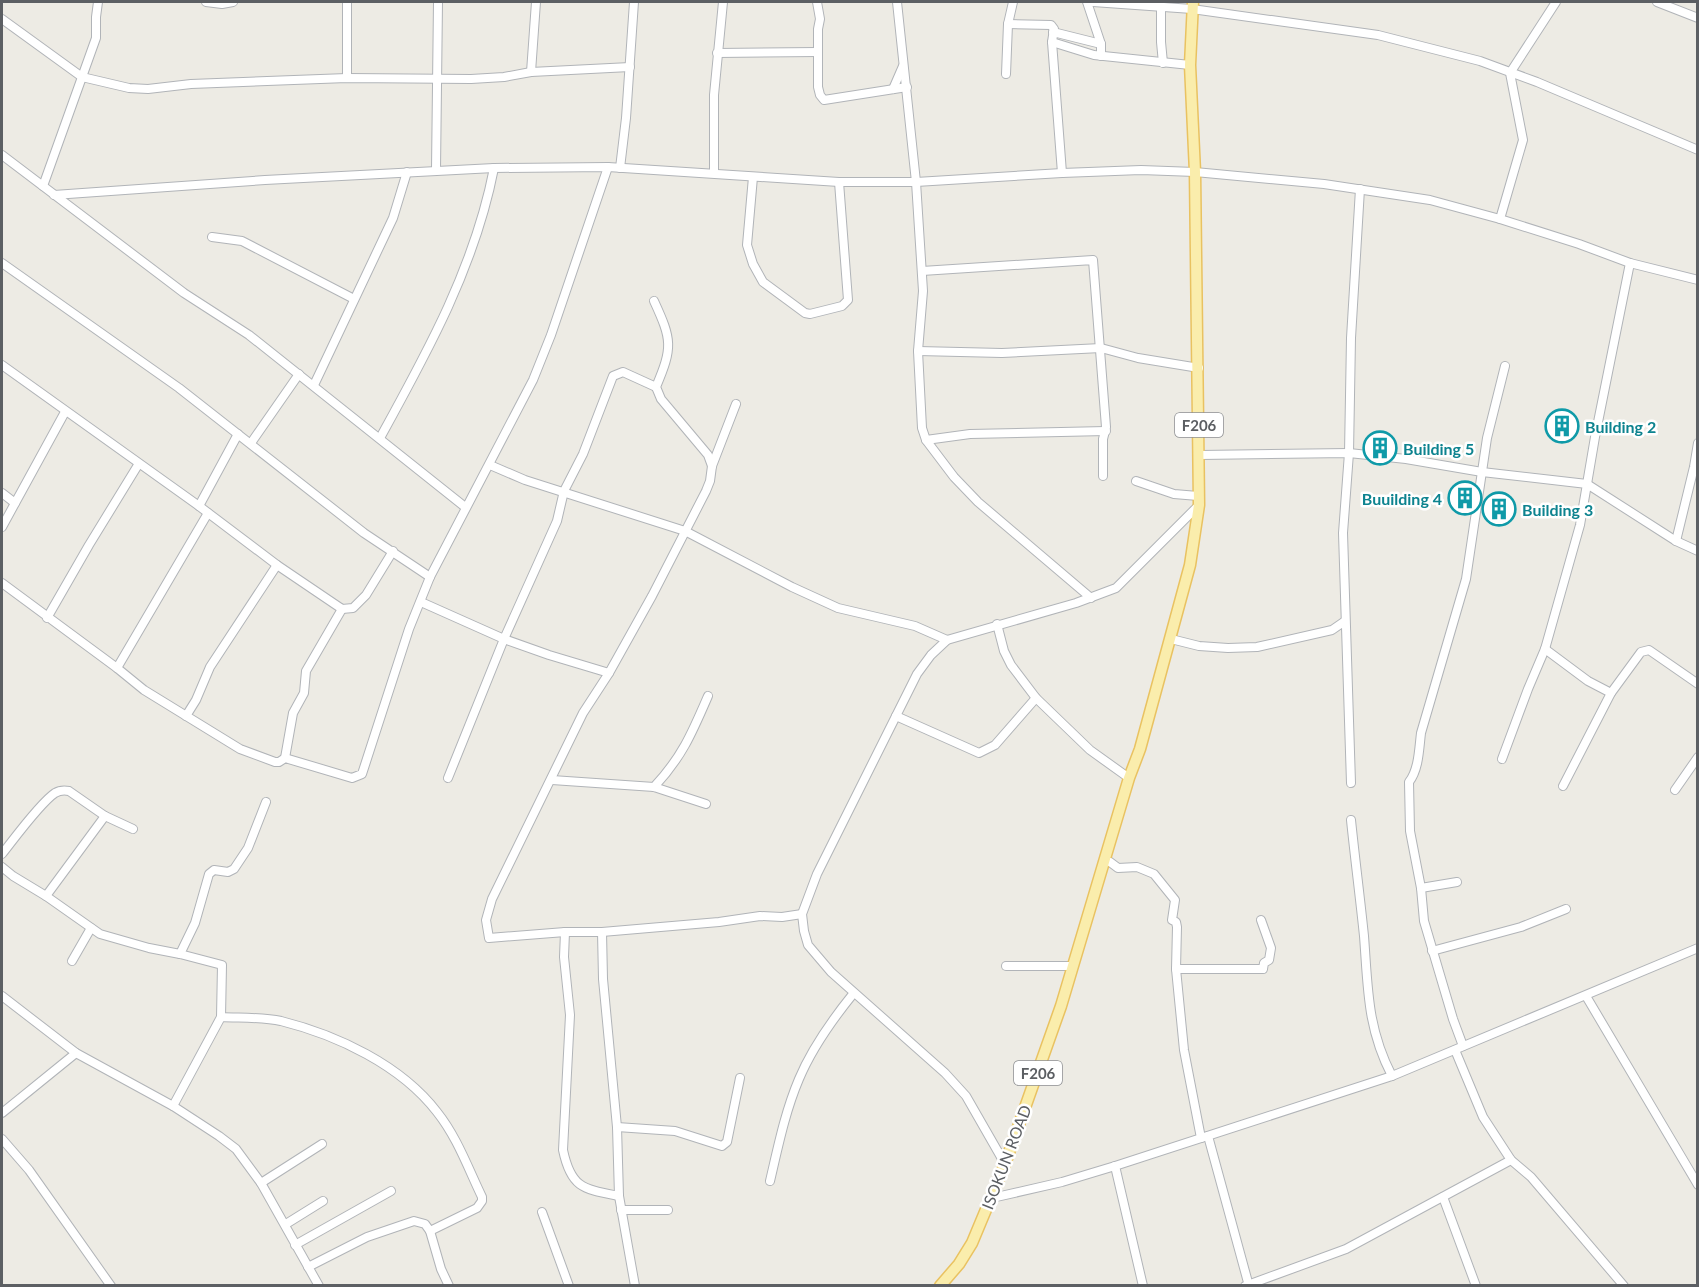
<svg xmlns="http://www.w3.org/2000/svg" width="1699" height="1287" font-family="Lato,sans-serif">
  <rect width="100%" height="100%" fill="#edebe4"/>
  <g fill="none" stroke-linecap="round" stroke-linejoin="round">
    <g stroke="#b1b4b8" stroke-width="10">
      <g id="minor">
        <path d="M206 2 222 4 233 2"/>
        <path d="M817 2 820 19 818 29V87L820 95 824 100 907 87"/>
        <path d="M897 2 916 182 923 291 918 351 922 428 926 440 954 477 978 502 1091 598"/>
        <path d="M1087 2 1101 44V56"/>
        <path d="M1093 2 1192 9 1378 35 1480 61 1537 82 1698 150"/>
        <path d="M1657 2 1698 18"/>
        <path d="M1161 7V42L1163 63"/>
        <path d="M2 19 82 77 129 88 148 89 191 84 347 78 471 79 504 77 531 72 630 67"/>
        <path d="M1008 24 1051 25 1054 29 1052 42 1062 173"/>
        <path d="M1053 32 1101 44"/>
        <path d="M1052 42 1094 55 1190 65"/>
        <path d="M717 53 818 52"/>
        <path d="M531 72 536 2"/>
        <path d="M1006 74 1008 24 1013 2"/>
        <path d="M347 78V2"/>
        <path d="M893 89 903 66"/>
        <path d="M2 155 184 293 249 335 465 507"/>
        <path d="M620 168 626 118 634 2"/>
        <path d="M436 169 438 2"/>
        <path d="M714 173V95L723 2"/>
        <path d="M753 177 747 245 753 264 763 282 805 313 810 314 842 306 848 300 839 182"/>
        <path d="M43 186 96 38V17L98 2"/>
        <path d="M54 195 265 180 494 168 608 167 839 182H916L1062 173 1141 170 1195 172 1324 184 1430 200 1500 219 1579 244 1630 263 1698 280"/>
        <path d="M1500 219 1523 140 1510 73 1556 2"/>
        <path d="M212 237 242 241 354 299"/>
        <path d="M2 263 179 388 364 533 430 577"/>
        <path d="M922 271 1093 260 1106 427 1103 439V476"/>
        <path d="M654 301C672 340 673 347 656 387L661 399 708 455 712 466"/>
        <path d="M918 351 1002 353 1101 348 1138 358 1199 368"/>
        <path d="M2 365 199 506 277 565 342 609 353 608 366 595 393 551"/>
        <path d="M314 385 393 218 407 172"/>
        <path d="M736 404 712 466 710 481 706 491 652 596 609 673 583 713 492 899 486 920 489 938 565 932H602L719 922 760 916 782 917 802 914"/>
        <path d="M380 438C428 351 475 266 494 168"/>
        <path d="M926 440 970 434 1106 431"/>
        <path d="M251 443 299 374"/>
        <path d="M1200 455 1349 453 1406 459 1482 472 1587 484 1676 541 1698 551"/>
        <path d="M490 465 525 480 685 531 792 587 838 608 915 626 947 640"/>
        <path d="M1136 481 1174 494 1198 496"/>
        <path d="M2 493 15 503"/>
        <path d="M199 506 238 434"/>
        <path d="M2 527 65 412"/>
        <path d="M1676 541 1694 467 1698 443"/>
        <path d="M2 583 117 668 144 690 240 749 275 762H279L285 758 352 778 362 774 409 629 430 577 533 380 551 335 608 167"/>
        <path d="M421 602 504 639 549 655 609 673"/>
        <path d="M47 618 89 545 138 465"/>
        <path d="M997 624 1004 651 1011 665 1036 698 1090 750 1129 778"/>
        <path d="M1171 639 1199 646 1228 648 1257 647 1332 630 1345 621"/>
        <path d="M1545 649 1588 681 1611 693"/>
        <path d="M117 668 208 513"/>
        <path d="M186 716 196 700 210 667 277 565"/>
        <path d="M896 716 979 753 995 745 1036 698"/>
        <path d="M285 758 293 713 304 693 306 671 342 609"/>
        <path d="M1502 759 1528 689 1545 649 1580 525 1595 437 1630 263"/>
        <path d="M448 778 504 639 557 521 564 491 583 454 613 376 623 372 656 387"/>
        <path d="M552 780 654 787 706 804"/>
        <path d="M1351 783 1343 533 1349 453 1351 338 1360 189"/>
        <path d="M1563 786 1611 693 1641 652 1649 650 1698 684"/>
        <path d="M654 787C682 757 692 733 708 696"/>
        <path d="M1675 790 1698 757"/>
        <path d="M1351 820C1355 859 1360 897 1364 936 1368 988 1367 1028 1392 1076"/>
        <path d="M2 854C14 839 40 803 55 793 60 790 64 790 69 791L105 816 133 829"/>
        <path d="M1105 861 1110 862 1118 868 1137 867 1154 874 1175 900 1172 920 1176 922 1177 927 1176 969 1184 1050 1201 1138"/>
        <path d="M2 867 13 876 46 896 100 934 149 948 180 954 222 965 221 1017 173 1106"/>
        <path d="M1421 888 1457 882"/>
        <path d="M46 896 105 816"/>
        <path d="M565 932 564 957 570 1015 563 1150C571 1188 583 1189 619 1196"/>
        <path d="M602 932 603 979 617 1127 619 1196 635 1286"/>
        <path d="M1432 951 1521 927 1566 909"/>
        <path d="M180 954 195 923 209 874 214 870 228 872 234 869 248 848 266 802"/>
        <path d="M72 961 91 928"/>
        <path d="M1006 966H1073"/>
        <path d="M1176 969H1263L1264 963 1269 960 1271 948 1261 920"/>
        <path d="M2 996 76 1053 173 1106 219 1136 236 1149 261 1183 319 1286"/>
        <path d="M1586 996 1698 1185"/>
        <path d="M221 1017C241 1018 262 1017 281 1021 337 1035 401 1065 437 1112 457 1137 468 1168 482 1197V1201L477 1208 430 1231"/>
        <path d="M1463 1046 1453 1019 1424 921 1421 888 1410 831 1409 782C1419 769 1419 749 1421 733L1466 579 1487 438 1505 366"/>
        <path d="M1455 1050 1483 1117 1511 1160 1531 1177 1624 1286"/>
        <path d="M2 1113 76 1053"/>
        <path d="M617 1127 675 1131 722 1146 727 1142 740 1078"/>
        <path d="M1208 1136 1249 1286"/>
        <path d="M2 1139 29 1170 111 1286"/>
        <path d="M1005 1164 966 1096 945 1073 831 972 808 945 804 931 802 914 817 874 917 674 931 655 947 640 1076 603 1116 588 1199 505"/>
        <path d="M1115 1166 1143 1286"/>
        <path d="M770 1181C778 1147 785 1112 799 1079 812 1048 832 1020 853 994"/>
        <path d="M261 1183 322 1144"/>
        <path d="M1443 1197 1476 1286"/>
        <path d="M992 1198 1062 1182 1115 1166 1392 1076 1698 948"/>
        <path d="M621 1210H668"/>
        <path d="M542 1212 569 1286"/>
        <path d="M286 1224 323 1201"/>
        <path d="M295 1245 391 1191"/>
        <path d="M308 1267 367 1237 414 1221 425 1224 430 1231 441 1269 449 1286"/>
        <path d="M1245 1286 1346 1249 1511 1160"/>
      </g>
    </g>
    <g stroke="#e9c261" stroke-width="13">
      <path id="major" d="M940 1286 959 1264 972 1243 1005 1164 1061 1006 1129 778 1140 749 1190 565 1199 505 1195 172 1190 65 1193 2"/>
    </g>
    <use href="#minor" stroke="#fff" stroke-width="8"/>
    <use href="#major" stroke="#faedac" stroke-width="10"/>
  </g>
  <defs>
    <g id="building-ring" transform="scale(1.725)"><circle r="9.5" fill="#fff" stroke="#0f9aa8" stroke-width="1.5"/><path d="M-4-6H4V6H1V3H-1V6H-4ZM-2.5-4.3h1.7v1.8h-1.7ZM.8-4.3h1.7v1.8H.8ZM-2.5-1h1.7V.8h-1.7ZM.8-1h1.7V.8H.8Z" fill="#0f9aa8"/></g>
  </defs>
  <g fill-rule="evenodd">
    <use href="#building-ring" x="1562" y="426"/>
    <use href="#building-ring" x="1380" y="448"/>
    <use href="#building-ring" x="1465" y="498"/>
    <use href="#building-ring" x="1499" y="509"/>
  </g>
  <g text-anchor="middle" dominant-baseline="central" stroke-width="5" stroke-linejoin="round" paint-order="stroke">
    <g fill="#fff" stroke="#8d8f92" stroke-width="1.5">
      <rect x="1175" y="413" width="48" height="24" rx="4.5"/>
      <rect x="1014" y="1061" width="48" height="24" rx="4.5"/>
    </g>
    <g font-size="15" font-weight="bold" fill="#5c5f63">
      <text x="1199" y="425">F206</text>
      <text x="1038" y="1073">F206</text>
    </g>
    <g font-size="16" font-weight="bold" fill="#0d838f" stroke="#fff" text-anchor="start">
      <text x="1585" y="426">Building 2</text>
      <text x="1403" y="448">Building 5</text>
      <text x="1442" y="498" text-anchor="end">Buuilding 4</text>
      <text x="1522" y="509">Building 3</text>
    </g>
    <g font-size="16" fill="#5c5f63" stroke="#fff">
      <text transform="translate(1006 1157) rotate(-69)">ISOKUN ROAD</text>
    </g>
  </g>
  <rect width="1699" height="1287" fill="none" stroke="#5c5f63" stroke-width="6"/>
</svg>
